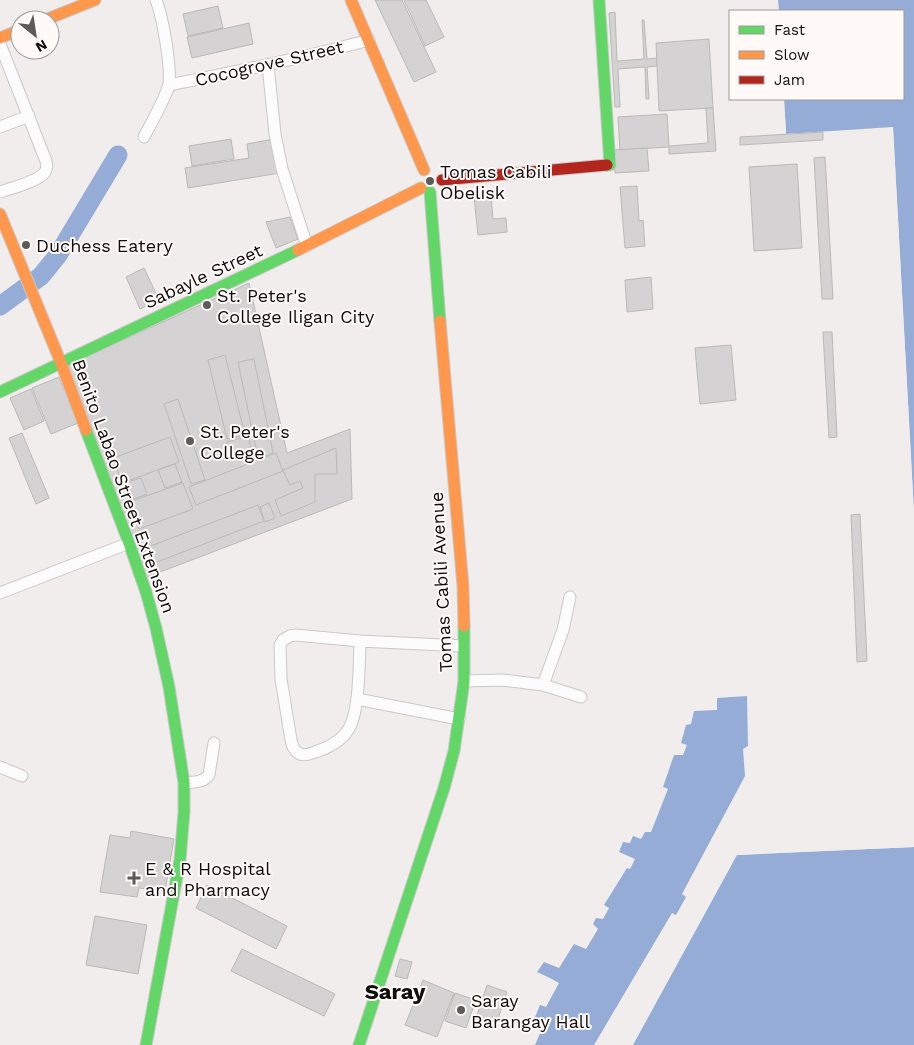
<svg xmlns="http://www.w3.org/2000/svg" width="914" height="1045" font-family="'Work Sans',sans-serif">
  <rect width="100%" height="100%" fill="#f0edec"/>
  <g fill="#95add6">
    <path d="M778 0H914V512L893 128 786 134 784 99H903V11H779Z"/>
    <path d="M747 696 748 746 743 749 745 776 682 894 686 897 676 915 672 913 594 1045H535L541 1031 531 1027 540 1005 546 1007 559 983 552 979 537 972 544 962 559 968 574 944 586 949 598 929 593 924 596 918 603 919 609 908 604 905 627 868 630 869 635 859 619 852 623 842 630 843 633 836 641 839 645 832H651L668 789 663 787 674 755H683L687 745 681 743 686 725 691 724 694 711 717 710V698Z"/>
    <path d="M914 847V1045H633L737 855Z"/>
  </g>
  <g fill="#f0edec">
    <path d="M782 99H784L786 134 893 127 914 514 912 512 891 130 785 137 784 134Z"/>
    <path d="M914 845V847L737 855 738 852Z"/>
  </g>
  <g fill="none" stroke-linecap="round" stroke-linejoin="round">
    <path stroke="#95add6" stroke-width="19" d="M0 306 41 276 58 255 118 155"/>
  </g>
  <g fill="#d4d2d2" stroke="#bbb8b8">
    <path d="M375 0H402L436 72 414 82Z"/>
    <path d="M404 0H426L444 37 425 46Z"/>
    <path d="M218 6 223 28 188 36 183 14Z"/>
    <path d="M615 12 617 61 644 59 642 20H644L647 59 657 58V66L647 67 649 99H646L645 67 618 69 620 107H615L609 13Z"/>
    <path d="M249 23 253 44 192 58 187 37Z"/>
    <path d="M709 39 713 108 659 111 656 43Z"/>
    <path d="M706 108H713L716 151 669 154V146L708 143Z"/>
    <path d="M667 114 669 147 620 150 618 117Z"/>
    <path d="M823 132V140L740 145V137Z"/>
    <path d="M231 139 234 159 192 166 189 146Z"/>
    <path d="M274 139 280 173 188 188 185 168 249 158 247 144Z"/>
    <path d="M647 148 649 171 615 173 613 150Z"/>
    <path d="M825 157 833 299H822L814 158Z"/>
    <path d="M797 164 802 248 754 251 749 167Z"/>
    <path d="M637 186 639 221 643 220 645 246 625 248 620 187Z"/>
    <path d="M491 195 493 219 506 218 507 232 478 235 474 197Z"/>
    <path d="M290 217 298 239 276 248 266 222Z"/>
    <path d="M144 268 159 300 140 309 126 277Z"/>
    <path d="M651 277 653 309 627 312 625 280Z"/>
    <path d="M249 283 287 453 350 429 352 499 147 577 68 365Z"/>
    <path d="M823 332H832L837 437 829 438Z"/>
    <path d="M731 345 736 400 700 404 695 348Z"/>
    <path d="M225 355 245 435 227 439 208 360Z"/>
    <path d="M254 359 273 453 258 458 238 362Z"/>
    <path d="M59 377 78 423 51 434 32 388Z"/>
    <path d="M31 389 44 421 24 430 10 398Z"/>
    <path d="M178 399 205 480 191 484 164 404Z"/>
    <path d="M22 433 49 498 36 504 9 438Z"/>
    <path d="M248 436 253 455 232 460 227 442Z"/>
    <path d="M170 437 179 462 122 483 113 458Z"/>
    <path d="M336 448 337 474H315V502L281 516 275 500 303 488 300 481 290 485 283 470Z"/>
    <path d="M276 453 283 471 196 505 189 487Z"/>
    <path d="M175 464 182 482 165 488 158 470Z"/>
    <path d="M141 478 147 494 128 501 122 484Z"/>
    <path d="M183 483 193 509 139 529 129 502Z"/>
    <path d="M269 503 275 518 265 522 260 507Z"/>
    <path d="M258 505 264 521 149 565 143 549Z"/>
    <path d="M860 514 867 661 857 662 851 515Z"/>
    <path d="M131 831 174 839 165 891 139 888 137 897 100 892 110 835 130 838Z"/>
    <path d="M207 885 287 926 276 949 196 908Z"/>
    <path d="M95 916 147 925 138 974 86 965Z"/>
    <path d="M242 949 335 994 324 1016 231 971Z"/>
    <path d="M400 959 412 962 407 979 395 976Z"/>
    <path d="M423 980 454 993 437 1037 405 1025Z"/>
    <path d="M487 985 507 992 495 1028 475 1021Z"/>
    <path d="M455 993 476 1000 466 1028 445 1021Z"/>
  </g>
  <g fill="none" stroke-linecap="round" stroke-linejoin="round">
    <g stroke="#cac8c8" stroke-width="13">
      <g id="street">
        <path d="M0 44 46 161C47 165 47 169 45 172 38 182 11 188 0 192"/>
        <path d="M268 65 275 134 282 169 307 246"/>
        <path d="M169 85C236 72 303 58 369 40"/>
        <path d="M0 127 29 116"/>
        <path d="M144 137C151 123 166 98 169 84 171 65 163 18 156 0"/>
        <path d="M0 593 129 543"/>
        <path d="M360 641C359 663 360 712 348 730 340 743 323 750 309 754 298 757 293 750 291 740L281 679 280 645 283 640 290 636 295 635 360 641 464 646"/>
        <path d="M464 681 503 680 543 685 581 697"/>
        <path d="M543 685 563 630 570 597"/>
        <path d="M357 699 459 719"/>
        <path d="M0 767 22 776"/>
        <path d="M184 783C193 782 203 783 209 775L214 743"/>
      </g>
    </g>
    <g stroke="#cac8c8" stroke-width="13">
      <g id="fast">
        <path d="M599 0 610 165H607"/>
        <path d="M430 192 440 321"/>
        <path d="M0 392 298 250"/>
        <path d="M86 430 129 543 146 592 156 628 169 687 184 783V812L180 860 146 1045"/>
        <path d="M359 1045 444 788 454 751 464 681V626"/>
      </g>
    </g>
    <g stroke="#cac8c8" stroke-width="13">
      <g id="slow">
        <path d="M351 0 424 170"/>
        <path d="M45 20 95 0"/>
        <path d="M0 38 20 30"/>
        <path d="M0 214 61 363 86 430"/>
        <path d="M298 250 421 188"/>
        <path d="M440 321 463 586 464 626"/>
      </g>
    </g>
    <g stroke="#cac8c8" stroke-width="13">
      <path id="jam" d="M442 180 607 165"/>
    </g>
    <use href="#street" stroke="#fdfcfc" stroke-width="11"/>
    <use href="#fast" stroke="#63d668" stroke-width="11"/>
    <use href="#slow" stroke="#ff974d" stroke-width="11"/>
    <use href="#jam" stroke="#b3261e" stroke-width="11"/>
  </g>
  <g fill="#5d5b5a" stroke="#fff9f8" stroke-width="2">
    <circle cx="430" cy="181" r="5"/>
    <circle cx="26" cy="245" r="5"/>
    <circle cx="207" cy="305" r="5"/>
    <circle cx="190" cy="441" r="5"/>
    <path d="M131.5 870.5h5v5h5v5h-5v5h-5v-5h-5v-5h5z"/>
    <circle cx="461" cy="1010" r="5"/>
  </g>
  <g text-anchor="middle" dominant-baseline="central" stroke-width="4" stroke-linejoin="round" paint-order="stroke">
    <g font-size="18" fill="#0e0c0c" stroke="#fff9f8">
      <text transform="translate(269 63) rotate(-13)">Cocogrove Street</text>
      <text transform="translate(203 276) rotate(-25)">Sabayle Street</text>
      <text transform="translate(124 486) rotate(70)">Benito Labao Street Extension</text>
      <text transform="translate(441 582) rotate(-93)">Tomas Cabili Avenue</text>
    </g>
    <g font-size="18" fill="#0e0c0c" stroke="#fff9f8" text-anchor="start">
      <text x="440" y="171">Tomas Cabili<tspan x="440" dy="21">Obelisk</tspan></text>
      <text x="36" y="245">Duchess Eatery</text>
      <text x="217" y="295">St. Peter's<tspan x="217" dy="21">College Iligan City</tspan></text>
      <text x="200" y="431">St. Peter's<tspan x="200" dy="21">College</tspan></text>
      <text x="145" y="868">E &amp; R Hospital<tspan x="145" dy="21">and Pharmacy</tspan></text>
      <text x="471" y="1000">Saray<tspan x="471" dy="21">Barangay Hall</tspan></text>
    </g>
    <g font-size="22" font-weight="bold" fill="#0e0c0c" stroke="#fff9f8">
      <text x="395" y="991">Saray</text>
    </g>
  </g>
  <rect x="729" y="10" width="175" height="90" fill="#fff9f8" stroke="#9f9a9a"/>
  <rect x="739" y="26" width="25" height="8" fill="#63d668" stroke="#9f9a9a"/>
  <text x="774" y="35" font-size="15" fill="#0e0c0c">Fast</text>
  <rect x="739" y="51" width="25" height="8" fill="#ff974d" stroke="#9f9a9a"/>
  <text x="774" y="60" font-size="15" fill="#0e0c0c">Slow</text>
  <rect x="739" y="76" width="25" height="8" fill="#b3261e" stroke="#9f9a9a"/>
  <text x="774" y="85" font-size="15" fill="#0e0c0c">Jam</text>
  <g transform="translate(35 35) rotate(150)"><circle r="24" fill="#fff9f8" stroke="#9f9a9a"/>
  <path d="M0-4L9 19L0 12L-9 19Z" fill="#5d5b5a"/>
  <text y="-8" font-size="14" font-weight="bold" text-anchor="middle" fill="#0e0c0c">N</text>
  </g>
</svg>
